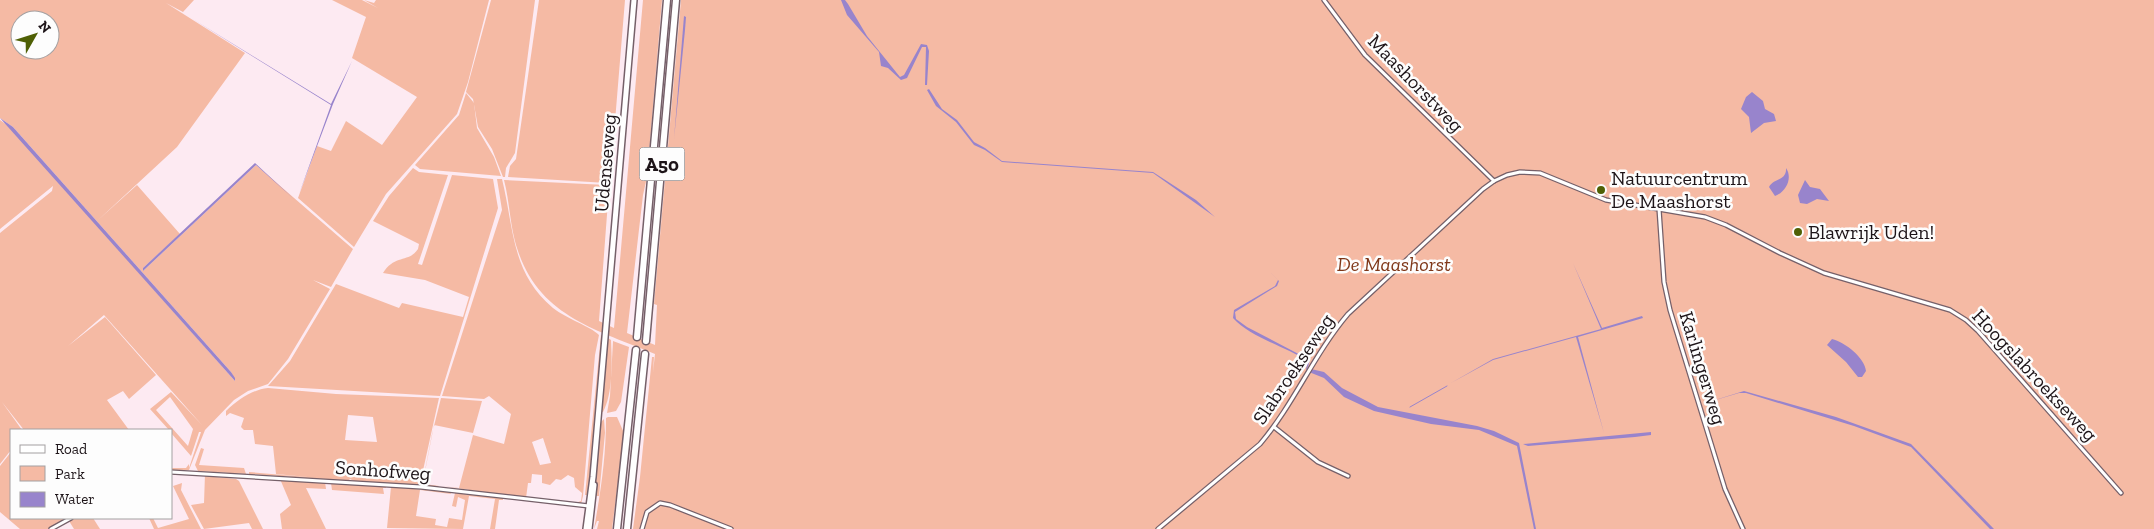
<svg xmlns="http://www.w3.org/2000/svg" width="2154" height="529" font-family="'Zilla Slab',serif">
  <rect width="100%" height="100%" fill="#fdeaf2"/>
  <g fill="#f5baa4" fill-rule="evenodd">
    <path d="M0 0H194L183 12 166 3 245 53 177 147 97 221 137 185 180 234 143 268V271L256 165 353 249 331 287 313 280 330 289 288 359 268 384 248 391 234 400 205 430 189 470H171V468H186L189 464V468L201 432H199L191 456 171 433V430H169L150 409 171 392 202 425 104 315 68 346 105 317 156 375 129 399 123 391 107 400 129 430H24L2 402 22 430H11V450L0 464V233L52 191 53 186 0 229V120L10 127 235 381 231 372 13 127 0 118ZM20 20H50V50H20ZM170 397 193 429 188 446 156 410Z"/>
    <path d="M332 0H362L378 8 364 0 374 3 376 0H489L468 82 457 114 386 194 354 247 298 198 317 146 331 151 346 121 382 145 417 97 352 58 366 17Z"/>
    <path d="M491 0H535L515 153 506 168 505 177H503L492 149 478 127 473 99 466 92Z"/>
    <path d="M539 0H625L610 182 607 183 508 177 510 166 516 159Z"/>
    <path d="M643 0H662L647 177 643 195 627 333 655 345 657 305 654 304 681 0H2154V529H633L640 477 652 357H654L653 372 655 354C598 330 540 317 518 251 510 229 510 203 504 180L607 185 609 188 599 321 614 328Z"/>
    <path d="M466 93 474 103 477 128 494 157 501 176 420 169 415 165 459 115Z"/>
    <path d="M413 168 419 172 448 175 418 264 422 265 452 175 493 179 498 208 440 396 268 386 290 361 336 284 399 308 402 303 463 317 469 297 425 280 383 273C395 254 409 263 418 249L419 244 373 221 389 196Z"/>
    <path d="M497 179H502C514 228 511 273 553 308 567 319 590 326 599 335L595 355 583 496 581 504H578V502L581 501 582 493 575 487 574 478 568 475 561 480 556 479 550 485 542 483V475L532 474 531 483H528L526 498 442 486 459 488 473 435 504 444 511 414 489 396 484 399 442 396 502 210ZM543 438 551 463 540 465 532 442Z"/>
    <path d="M601 335 603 336 588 495H585Z"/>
    <path d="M608 338 611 340C612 362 613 393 603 412H601Z"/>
    <path d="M613 341 629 347 621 402 616 411 607 413 610 396Z"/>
    <path d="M268 388 336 394 439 398 420 484 418 485 354 481 350 479 348 481 249 474V472L318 478 276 474 273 446 255 444 253 430H244L241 427 244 418 230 413 226 416V411C238 400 251 390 268 388ZM348 415 373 417 377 442 345 440Z"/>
    <path d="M441 398 482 401 473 433 434 425 423 482 424 484 439 486 438 487C432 487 424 488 423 481L432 434Z"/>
    <path d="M608 417H617L624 433 612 529H597L599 521H597L594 529C601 490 606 457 606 418Z"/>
    <path d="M604 419 605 433 599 496H594L601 422Z"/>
    <path d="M201 448 204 449 199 465 244 468 246 474 198 471 195 465Z"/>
    <path d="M11 452V518H68L48 529H20L0 512V466Z"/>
    <path d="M205 474 249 477 206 476 236 479 239 481 263 529H252L249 523 204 529 191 505 204 503Z"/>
    <path d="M280 479 325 482 326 489 306 488 326 529H282L280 514 291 505Z"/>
    <path d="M182 483 181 490 201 529H154L149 518H153L158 528 189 519 173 486Z"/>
    <path d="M331 483 386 486V488H383L384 494 332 490Z"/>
    <path d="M391 487 450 492 451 494 420 490 416 516 436 519 435 525 447 527 449 518 462 520 465 500 458 497 456 507 452 506 455 493 503 498V500H499L495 529H490L495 499 469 496 463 529 387 528Z"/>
    <path d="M75 518H93L100 529H74L69 521Z"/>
  </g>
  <g fill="#9884cc">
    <path d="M841 0H845L848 4 867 36 900 77 904 75 921 44 927 45 929 51 927 85H925L926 47H922L907 78 901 80 888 68 881 66 879 52 847 15Z"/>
    <path d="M684 16 686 17 685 30 674 139Z"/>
    <path d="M191 18 331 104 352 61 333 104 299 194 331 105Z"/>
    <path d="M929 89 942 109 957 120 974 142 985 148 1002 161 1153 172 1196 200 1215 217 1153 173 1002 162 985 150 974 145 956 122 936 106 927 90Z"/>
    <path d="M1752 92 1763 101 1765 109 1774 114 1776 121 1764 123 1751 133 1749 117 1741 109 1746 97Z"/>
    <path d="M0 118 13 127 231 372 235 378V381Z"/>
    <path d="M255 163 295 200 256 165 143 271V268Z"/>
    <path d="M1786 168C1793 178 1786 192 1775 196L1769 187C1774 178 1787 181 1786 168Z"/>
    <path d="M1805 180 1810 187 1820 189 1829 201 1817 199 1807 204 1800 203 1798 195Z"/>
    <path d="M1218 220 1279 281 1277 286 1235 312 1236 319 1247 327 1310 360 1307 370 1306 369 1308 361C1286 347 1250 337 1233 318L1234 310 1275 286 1278 280Z"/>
    <path d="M1573 263 1602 328 1642 316 1643 318 1578 337 1604 433 1576 337 1493 360 1451 383 1493 359 1601 329Z"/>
    <path d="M1832 339C1845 342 1865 358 1866 371L1862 377H1858L1846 362 1827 345Z"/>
    <path d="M1311 369 1324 372 1342 388 1378 407 1477 426 1494 431 1519 443 1536 529H1534L1517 446 1479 430 1431 424 1374 411 1344 397 1324 378 1309 372Z"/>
    <path d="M1744 391 1836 417 1911 444 1994 529H1990L1911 447 1854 426 1746 393H1739L1702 404Z"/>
    <path d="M1651 432V435L1635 437 1528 446 1523 444Z"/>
  </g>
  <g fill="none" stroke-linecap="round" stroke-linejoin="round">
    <path stroke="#9884cc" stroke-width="1" d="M1410 407 1447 386"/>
    <g stroke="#756069" stroke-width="5.5">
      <g id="street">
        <path d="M1324 0 1365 55 1494 181"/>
        <path d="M1659 209 1664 282 1670 310 1725 489 1743 529"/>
        <path d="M1274 427 1318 462 1348 476"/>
        <path d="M171 472 421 487 589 506"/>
        <path d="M51 529 71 518"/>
        <path d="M642 529 647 512 660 503 670 505 731 529"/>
        <path d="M1158 529 1260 444C1294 404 1314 354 1348 314L1483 189 1494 181 1507 175 1520 172 1540 173 1606 200 1705 217 1726 225 1780 253 1824 273 1950 310 1966 320 1978 331 2121 493"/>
      </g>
    </g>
    <g stroke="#756069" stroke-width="8">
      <g id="secondary">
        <path d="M586 529 593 477 634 0"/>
        <path d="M589 529 594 485"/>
      </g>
    </g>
    <g stroke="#756069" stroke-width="9">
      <g id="highway">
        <path d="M637 337 667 0"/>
        <path d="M646 341 676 0"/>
        <path d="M617 529 636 350"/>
        <path d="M627 529 645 354"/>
      </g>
    </g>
    <use href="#street" stroke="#fff" stroke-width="3"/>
    <use href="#secondary" stroke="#fff" stroke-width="5"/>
    <use href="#highway" stroke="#fff" stroke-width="6"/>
  </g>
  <g fill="#4f6005" stroke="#fdfdfd" stroke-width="2">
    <circle cx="1601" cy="190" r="5"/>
    <circle cx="1798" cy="232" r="5"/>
  </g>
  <g text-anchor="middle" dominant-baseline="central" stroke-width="5" stroke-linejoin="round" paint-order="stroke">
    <rect fill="#fdfdfd" stroke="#605a5d" stroke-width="1" x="639.5" y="147.5" width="45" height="33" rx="4"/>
    <g font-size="19" font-weight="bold" fill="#1d1418">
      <text x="662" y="164">A50</text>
    </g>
    <g font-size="20" fill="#1d1418" stroke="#fdfdfd">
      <text transform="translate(1416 83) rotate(46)">Maashorstweg</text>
      <text transform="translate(605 163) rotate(-85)">Udenseweg</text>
      <text transform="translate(1703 368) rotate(73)">Karlingerweg</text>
      <text transform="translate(1293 369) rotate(-56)">Slabroekseweg</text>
      <text transform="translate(2035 375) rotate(47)">Hoogslabroekseweg</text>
      <text transform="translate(383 470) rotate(4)">Sonhofweg</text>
    </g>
    <g font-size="20" fill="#1d1418" stroke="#fdfdfd" text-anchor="start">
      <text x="1611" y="178">Natuurcentrum<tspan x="1611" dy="23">De Maashorst</tspan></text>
      <text x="1808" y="232">Blawrijk Uden!</text>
    </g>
    <g font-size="20" font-style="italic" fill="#7f3718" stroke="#fdfdfd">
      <text x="1394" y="264">De Maashorst</text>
    </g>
  </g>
  <rect x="10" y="429" width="162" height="90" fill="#fdfdfd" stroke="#a3a0a1"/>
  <rect x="20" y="445" width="25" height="8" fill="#ffffff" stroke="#a3a0a1"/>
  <text x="55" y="454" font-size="15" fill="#1d1418">Road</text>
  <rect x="20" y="466" width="25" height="15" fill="#f5baa4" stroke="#a3a0a1"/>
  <text x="55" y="479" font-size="15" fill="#1d1418">Park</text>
  <rect x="20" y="492" width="25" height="15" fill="#9884cc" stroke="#a3a0a1"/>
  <text x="55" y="504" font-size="15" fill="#1d1418">Water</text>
  <g transform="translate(35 35) rotate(51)"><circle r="24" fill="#fdfdfd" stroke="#a3a0a1"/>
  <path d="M0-4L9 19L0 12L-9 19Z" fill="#4f6005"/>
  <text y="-8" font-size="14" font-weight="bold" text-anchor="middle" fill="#1d1418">N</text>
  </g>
</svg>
